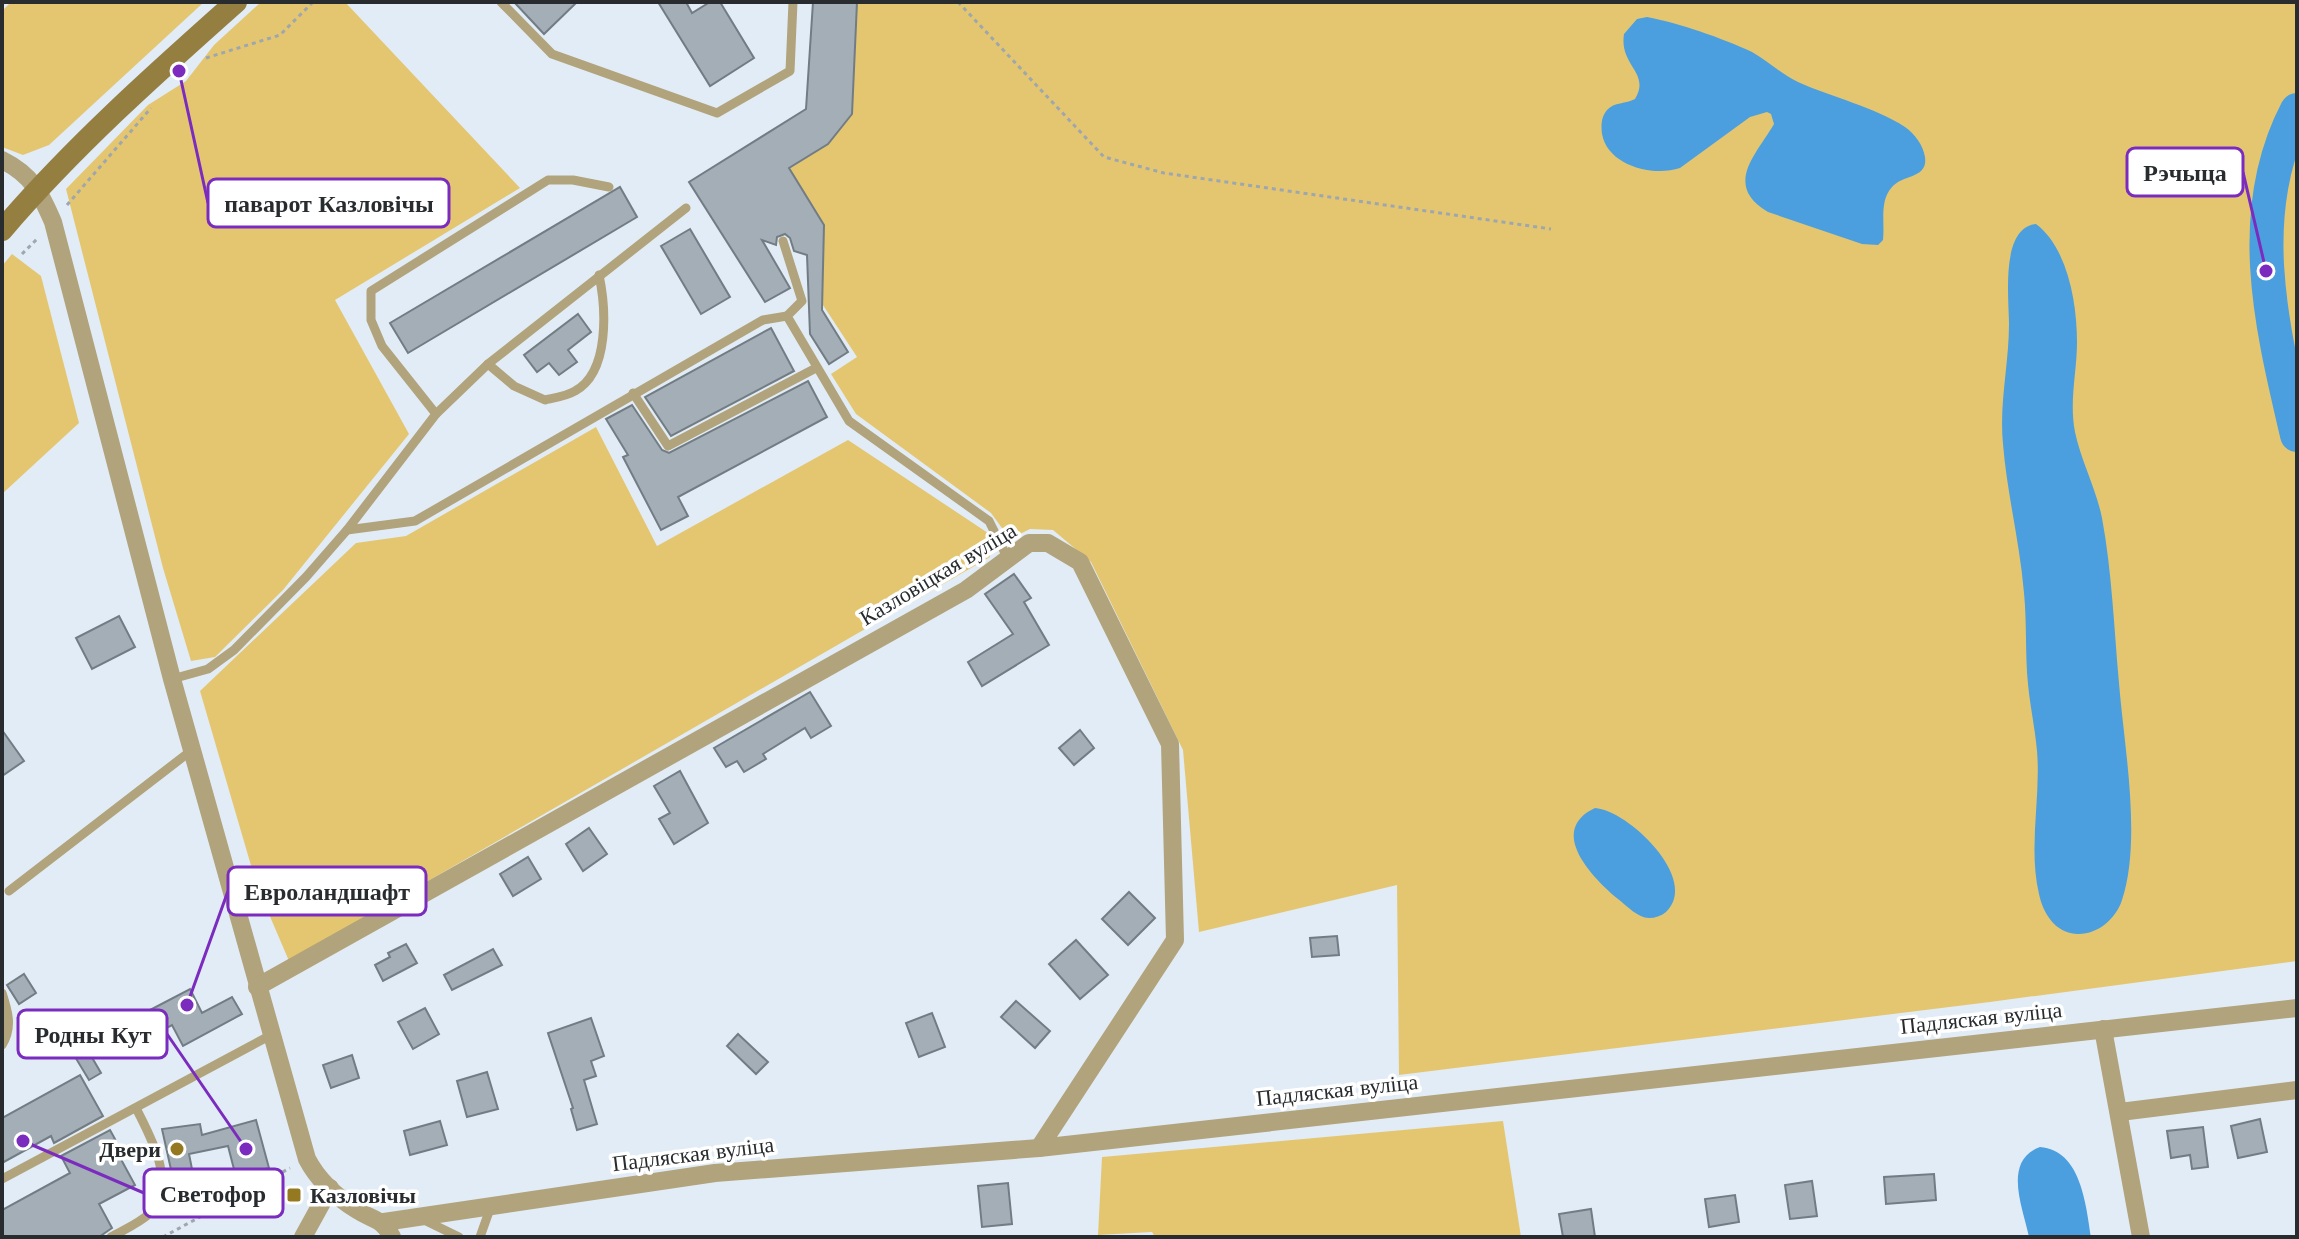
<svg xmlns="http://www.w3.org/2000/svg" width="2299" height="1239" font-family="'Libre Baskerville',serif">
  <rect width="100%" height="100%" fill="#e2ecf6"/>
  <g fill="#e4c671">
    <path d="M11 2H204L49 145 23 155 2 147V11Z"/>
    <path d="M261 2H345L520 188 335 300 409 434 283 590 215 657 191 661 163 568 66 189 148 105 186 81 214 45Z"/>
    <path d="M857 2H2297V961L1990 1002 1399 1075 1397 885 1199 932 1183 750 1091 562 1053 530 1030 529 1010 539 991 513 856 414 831 374 857 357 821 302 824 225 799 184 710 215 828 144 852 114Z"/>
    <path d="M12 254 41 276 79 423 2 494V266Z"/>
    <path d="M596 427 657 546 848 440 988 533 990 557 289 961 257 886 200 691 356 543 406 536Z"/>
    <path d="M1503 1121 1521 1237H1155L1152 1232 1098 1235 1102 1157Z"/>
  </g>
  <g fill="#4b9fdf">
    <path d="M1647 17C1679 23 1722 38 1752 52 1768 61 1781 74 1798 82 1831 97 1875 107 1905 127 1915 134 1923 145 1925 157 1928 179 1903 174 1892 187 1879 201 1885 223 1883 240L1878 245 1862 244 1768 212C1723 185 1756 155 1774 124L1771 114 1767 112 1750 117 1680 168C1653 177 1608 166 1602 134 1601 126 1601 117 1607 110 1614 102 1626 104 1635 99 1651 72 1619 66 1624 34L1637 19Z"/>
    <path d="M2036 224C2068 248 2077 304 2077 342 2077 372 2069 401 2075 432 2081 461 2096 488 2102 518 2112 572 2114 628 2119 683 2124 746 2142 840 2122 900 2116 919 2097 935 2077 934 2055 933 2043 913 2039 894 2028 847 2041 798 2037 751 2035 728 2030 706 2028 684 2025 654 2027 623 2024 593 2020 543 2007 494 2003 444 1999 404 2009 364 2009 324 2009 298 2000 228 2036 224Z"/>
    <path d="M1595 808C1628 810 1701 880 1666 912 1661 916 1655 918 1649 918 1638 918 1627 906 1618 899 1594 879 1546 831 1595 808Z"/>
    <path d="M2040 1147C2081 1150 2086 1205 2091 1237H2029C2023 1208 2002 1161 2040 1147Z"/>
  </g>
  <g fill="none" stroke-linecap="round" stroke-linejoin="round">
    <path stroke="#4b9fdf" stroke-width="34" d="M2297 110C2243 213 2272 328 2297 435"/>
  </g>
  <g fill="#a4aeb7" stroke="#727c84" stroke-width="2">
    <path d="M514 2H577L544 34Z"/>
    <path d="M658 2H686L692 13 710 2H720L754 58 710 86Z"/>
    <path d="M813 2H857L852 114 828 144 789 168 824 225 822 310 848 352 829 364 810 334 807 255 794 251 790 238 785 234 777 237 776 245 762 240 790 288 765 302 689 182 806 109Z"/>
    <path d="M620 187 637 217 408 353 390 323Z"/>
    <path d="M690 229 730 297 701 314 661 246Z"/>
    <path d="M578 314 591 332 568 350 577 362 559 375 549 363 537 372 524 355Z"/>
    <path d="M771 328 794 371 671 436 645 397Z"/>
    <path d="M808 381 827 417 678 497 688 516 661 530 623 457 628 455 606 419 632 405 662 450 669 453Z"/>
    <path d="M1014 574 1031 598 1024 602 1049 645 982 686 968 662 1013 634 985 594Z"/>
    <path d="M119 616 135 647 92 669 76 638Z"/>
    <path d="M810 692 831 726 811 738 805 728 763 754 766 759 744 772 737 761 726 767 714 748Z"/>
    <path d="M2 730 24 761 2 776Z"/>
    <path d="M1080 730 1094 748 1074 765 1059 748Z"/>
    <path d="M680 771 708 823 674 844 659 819 670 813 654 786Z"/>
    <path d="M589 828 607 854 583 871 566 844Z"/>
    <path d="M528 857 541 879 513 896 500 874Z"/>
    <path d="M1129 892 1155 918 1128 945 1102 919Z"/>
    <path d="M1337 936 1339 955 1312 957 1310 938Z"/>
    <path d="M1076 940 1108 975 1080 999 1049 964Z"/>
    <path d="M406 944 417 963 383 981 375 965 390 957 388 953Z"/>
    <path d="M493 949 502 965 452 990 444 975Z"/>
    <path d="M24 974 36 993 19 1004 7 985Z"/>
    <path d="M190 989 202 1013 232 997 242 1014 183 1046 172 1025 161 1031 150 1010Z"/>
    <path d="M1016 1001 1050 1031 1035 1048 1001 1017Z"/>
    <path d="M425 1008 439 1034 413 1049 398 1022Z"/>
    <path d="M932 1013 945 1047 919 1057 906 1023Z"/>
    <path d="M591 1018 604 1056 591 1061 596 1076 584 1080 597 1124 577 1130 571 1109 573 1108 548 1033Z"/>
    <path d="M73 1025 101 1073 89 1080 60 1032Z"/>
    <path d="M738 1034 768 1062 756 1074 727 1046Z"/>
    <path d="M352 1055 359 1078 331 1088 323 1065Z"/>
    <path d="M487 1072 498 1109 467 1117 457 1081Z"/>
    <path d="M80 1075 103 1116 54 1143 51 1136 2 1163V1118Z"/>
    <path d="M2260 1119 2267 1152 2238 1158 2231 1126Z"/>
    <path d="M256 1120 269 1168 236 1177 228 1146 189 1154 192 1169 172 1174 162 1129 200 1124 202 1135Z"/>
    <path d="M440 1121 447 1145 410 1155 404 1131Z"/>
    <path d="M2203 1127 2208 1167 2192 1169 2190 1155 2171 1158 2167 1131Z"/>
    <path d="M110 1130 115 1139 111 1141 135 1185 99 1204 112 1228 99 1237H2V1210L70 1173 61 1156Z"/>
    <path d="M1934 1174 1936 1200 1886 1204 1884 1177Z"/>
    <path d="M1812 1181 1817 1216 1790 1219 1785 1185Z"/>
    <path d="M1008 1183 1012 1224 982 1227 978 1186Z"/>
    <path d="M1735 1195 1739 1222 1709 1227 1705 1199Z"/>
    <path d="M1591 1209 1595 1237H1563L1559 1214Z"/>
  </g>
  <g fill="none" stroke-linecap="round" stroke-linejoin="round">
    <g stroke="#9ea6ae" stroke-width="3" stroke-dasharray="4 4" stroke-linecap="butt">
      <path d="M958 2 1104 157 1164 173 1551 229"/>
      <path d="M206 58 280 35 313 2"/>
      <path d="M67 205 151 108"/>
      <path d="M22 254 38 238"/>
      <path d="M163 1237 290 1168"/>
    </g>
    <g stroke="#b1a37b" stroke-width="9">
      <path d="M501 2 552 54 717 113 790 71 793 2"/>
      <path d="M783 241 802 301 787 316 849 421 989 521 1007 557"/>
      <path d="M488 364 514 386 545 400C554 398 567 396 575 391 610 372 606 308 599 275"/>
      <path d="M633 393 668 446 816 368"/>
      <path d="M436 414 382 346 371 320V291L548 180H573L609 187"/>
      <path d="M347 530 415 521 763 320 787 316"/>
      <path d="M172 679 208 669 234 650 306 577 347 530 436 414 488 364 686 208"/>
      <path d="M9 891 192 750"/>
      <path d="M2 993C8 1011 13 1028 2 1045"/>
      <path d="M2 1179 271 1035"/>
      <path d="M422 1219 459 1237"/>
      <path d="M111 1237C123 1230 138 1224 149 1214 178 1184 151 1138 136 1108"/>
      <path d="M480 1237 491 1206"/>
    </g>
    <g stroke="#b1a37b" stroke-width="18">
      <path d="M2 160C32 175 40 192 53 222L172 679 307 1159C318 1180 338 1198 357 1210 374 1221 382 1218 392 1237"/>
      <path d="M257 987 966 590 1029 543H1048L1080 562 1170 744 1175 940 1039 1148"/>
      <path d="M2103 1029 2141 1237"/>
      <path d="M2120 1112 2297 1090"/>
      <path d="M384 1222 715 1173 1039 1148 2297 1008"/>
      <path d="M303 1237 330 1188"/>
    </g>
    <path stroke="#947f41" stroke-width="22" d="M2 230C73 147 155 74 236 2"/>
  </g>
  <g fill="#947920" stroke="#fff" stroke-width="3">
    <circle cx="177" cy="1149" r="8"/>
    <rect x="286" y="1187" width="16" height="16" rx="4"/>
  </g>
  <g text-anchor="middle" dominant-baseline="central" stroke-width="7" stroke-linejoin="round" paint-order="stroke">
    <g font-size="22" fill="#282c2f" stroke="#fff">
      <text transform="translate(938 574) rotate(-31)">Казловіцкая вуліца</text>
      <text transform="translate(1981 1018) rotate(-6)">Падляская вуліца</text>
      <text transform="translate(1337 1090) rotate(-6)">Падляская вуліца</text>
      <text transform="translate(693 1154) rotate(-7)">Падляская вуліца</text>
    </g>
    <g font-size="22" font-weight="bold" fill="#282c2f" stroke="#fff" text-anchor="end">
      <text x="161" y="1149">Двери</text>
      <text x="310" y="1195" text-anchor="start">Казловічы</text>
    </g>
  </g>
  <path fill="none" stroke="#7b2cbf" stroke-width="3" d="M2266 271L2243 172M179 71L208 203M187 1005L228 891M246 1149L167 1034M23 1141L144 1193"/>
  <g fill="#7b2cbf" stroke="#fff" stroke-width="3">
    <circle cx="2266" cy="271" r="8"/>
    <circle cx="179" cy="71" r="8"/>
    <circle cx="187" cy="1005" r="8"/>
    <circle cx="246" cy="1149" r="8"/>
    <circle cx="23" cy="1141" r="8"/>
  </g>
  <g fill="#fff" stroke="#7b2cbf" stroke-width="3">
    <rect x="2127" y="148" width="116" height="48" rx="8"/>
    <rect x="208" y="179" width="241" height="48" rx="8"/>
    <rect x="228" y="867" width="198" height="48" rx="8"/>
    <rect x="18" y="1010" width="149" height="48" rx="8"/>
    <rect x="144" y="1169" width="139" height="48" rx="8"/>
  </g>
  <g font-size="24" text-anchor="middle" font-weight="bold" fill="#282c2f">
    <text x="2185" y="181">Рэчыца</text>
    <text x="329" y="212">паварот Казловічы</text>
    <text x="327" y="900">Евроландшафт</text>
    <text x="93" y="1043">Родны Кут</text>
    <text x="213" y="1202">Светофор</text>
  </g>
  <rect width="2299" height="1239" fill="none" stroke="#282c2f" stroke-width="8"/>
</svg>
